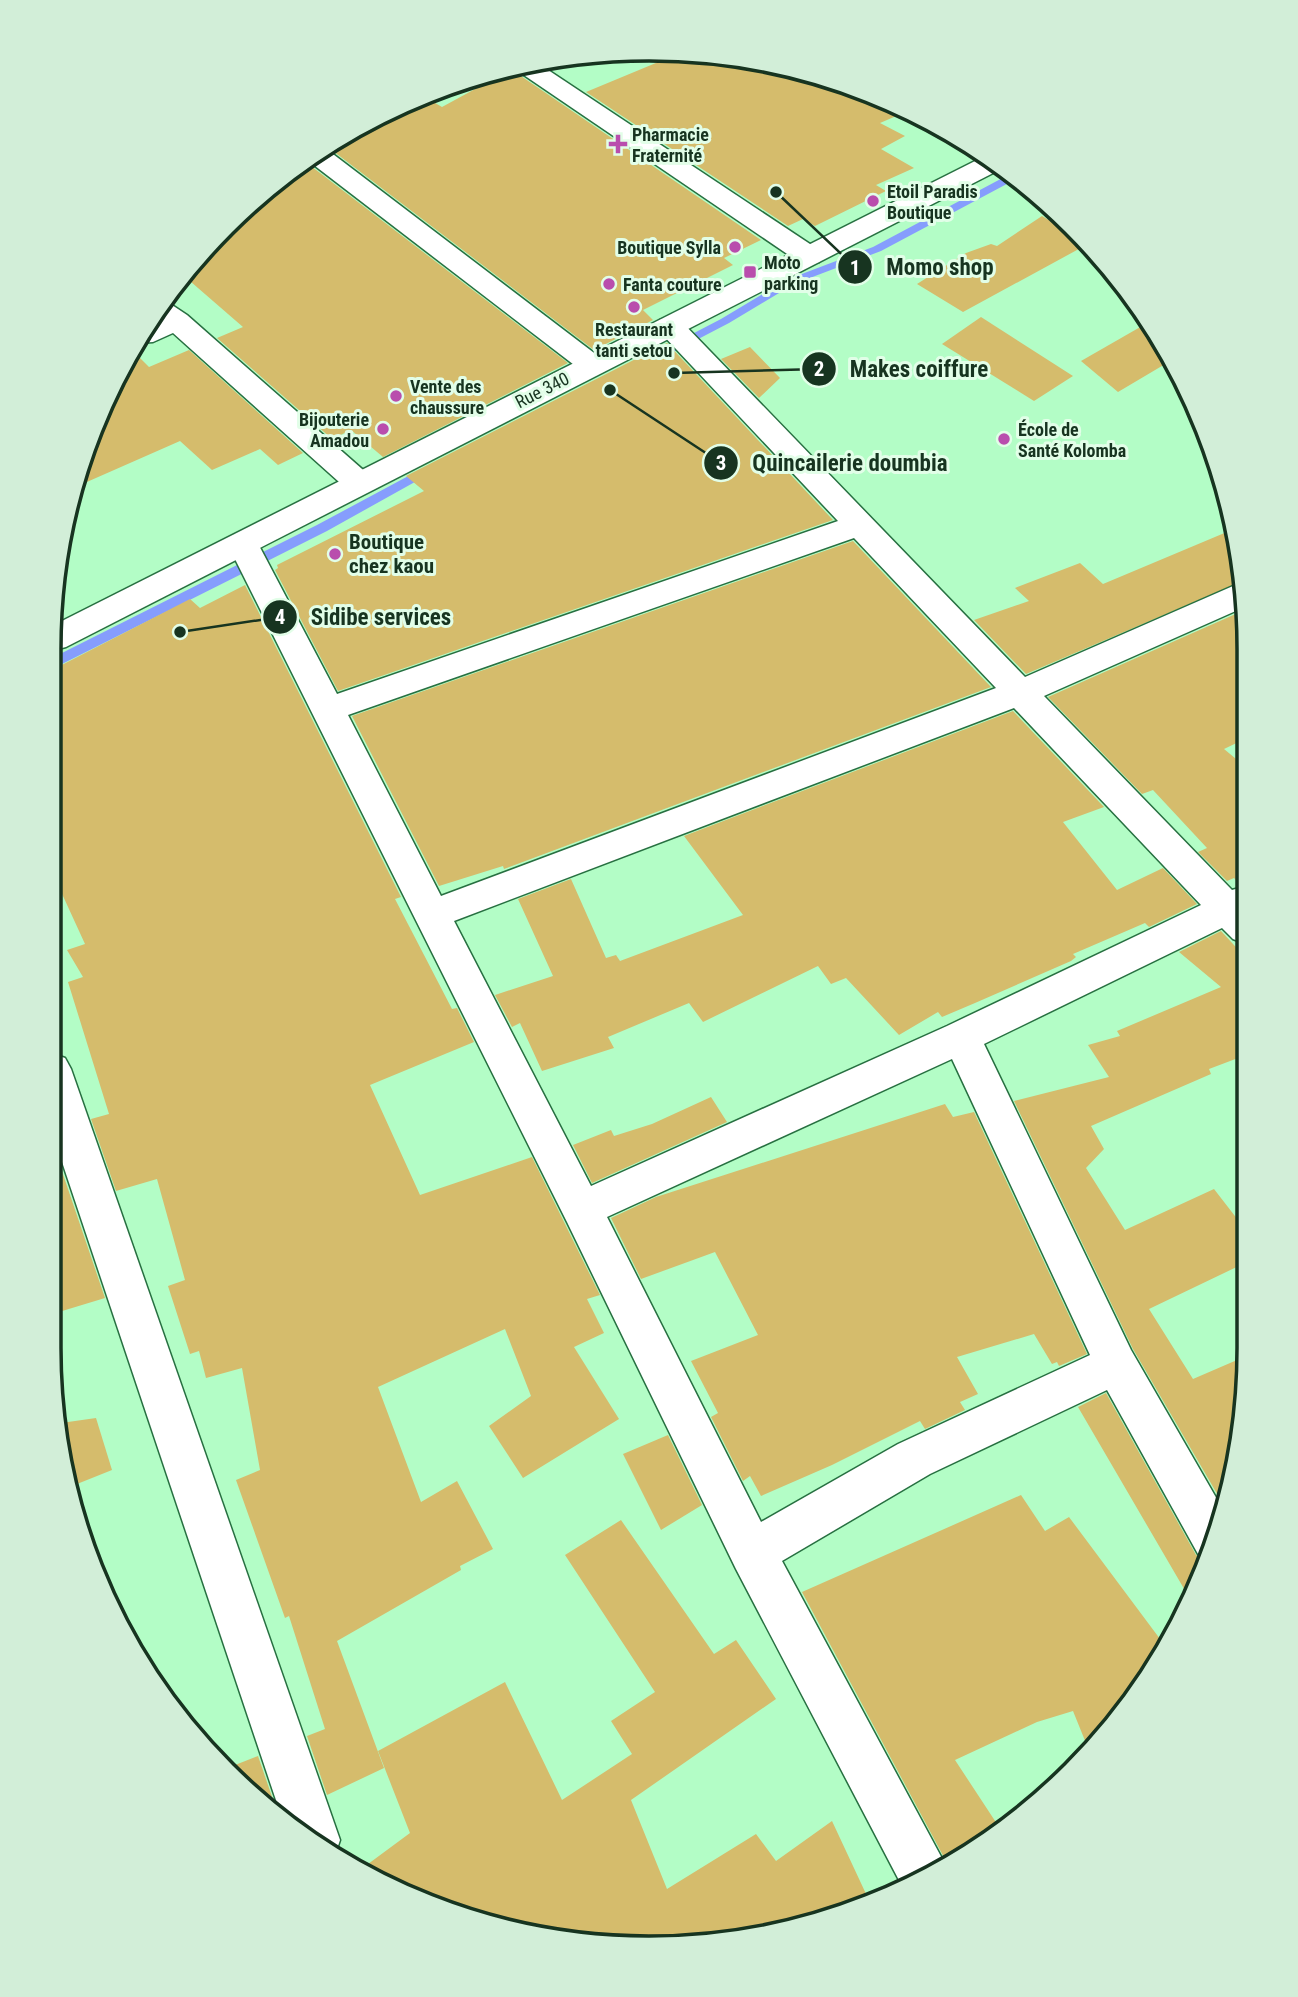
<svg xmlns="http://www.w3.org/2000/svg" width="1298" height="1997" font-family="'Roboto Condensed',sans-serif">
  <rect width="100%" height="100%" fill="#b3fdc6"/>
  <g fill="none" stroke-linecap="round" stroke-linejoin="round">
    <g fill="#869dfd" fill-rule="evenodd">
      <path d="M1010 174 1018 178 881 251 794 284 729 323 658 360H650L648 357 721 319 786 280 873 247Z"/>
      <path d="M427 466 431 467V473L327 531 54 668V657L317 525Z"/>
    </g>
  </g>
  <g fill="#d5bc6c">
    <path d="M680 53 727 54 841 81 858 88 901 114 880 123 905 136 881 149 914 168 876 185 886 191 815 226 803 219 788 226 586 92Z"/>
    <path d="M510 70 518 74 761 240 724 258 733 265 643 310 653 320 594 350 333 151 355 141 346 134 383 111 423 96 442 107Z"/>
    <path d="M307 163 568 363 383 457 351 430 332 439 217 338 243 327 183 275 198 254 280 176Z"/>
    <path d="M1042 216 1088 244 963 312 917 284 966 253 991 244 997 246Z"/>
    <path d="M981 317 1073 376 1034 401 942 344Z"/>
    <path d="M1149 322 1172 360 1118 392 1081 361Z"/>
    <path d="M667 343 833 520 338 691 275 570 278 568 277 565 424 491 406 476Z"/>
    <path d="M750 347 780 378 759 398 760 399 721 359Z"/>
    <path d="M189 350 303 453 278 465 260 449 212 470 180 441 80 485 111 384 133 351 149 367Z"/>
    <path d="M1234 529 1243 581 1026 674 974 620 1029 601 1015 588 1080 563 1103 584Z"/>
    <path d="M853 541 991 687 504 869 503 866 439 886 352 716Z"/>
    <path d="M245 585 401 897 395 899 452 1009 457 1008 474 1042 370 1085 420 1195 532 1157 600 1295 587 1299 604 1333 574 1347 619 1419 523 1478 489 1426 531 1396 505 1329 378 1387 421 1502 457 1481 493 1549 460 1566 461 1570 337 1641 384 1768 327 1795 307 1736 325 1729 289 1616 285 1618 236 1480 260 1470 242 1368 206 1378 199 1351 190 1354 168 1286 185 1280 157 1179 116 1191 91 1119 109 1114 68 982 83 977 67 950 85 944 52 872 54 669 190 599 200 608Z"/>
    <path d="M1247 609V738L1224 749 1247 768 1246 884 1241 885 1234 878 1227 881 1198 852 1207 848 1153 790 1142 794 1048 697Z"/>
    <path d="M1013 711 1104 807 1063 822 1117 890 1163 868 1197 904 1149 927 1145 923 1073 954 1076 957 1071 961 975 1003 942 1017 938 1012 899 1035 846 978 831 984 818 966 703 1022 689 1003 608 1037 614 1048 542 1071 520 1023 512 1027 495 995 553 976 518 899 571 879 606 958 616 955 620 961 743 915 684 836Z"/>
    <path d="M1221 931 1246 958V1055L1209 1069 1211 1074 1091 1126 1104 1149 1086 1168 1125 1230 1214 1189 1245 1229V1263L1149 1309 1193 1379 1244 1357V1426L1223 1504 1133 1349 1014 1101 1109 1077 1088 1045 1120 1036 1117 1031 1221 987 1179 952Z"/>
    <path d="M711 1097 727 1122 592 1183 573 1145 611 1130 614 1136 652 1124Z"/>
    <path d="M945 1104 953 1117 974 1112 1087 1354 1059 1366 1057 1362 1052 1364 1034 1334 957 1357 978 1394 960 1402 965 1410 925 1429 920 1421 832 1465 761 1496 750 1476 743 1481 711 1417 718 1413 691 1361 758 1335 715 1252 641 1279 611 1218 656 1197Z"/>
    <path d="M50 1136 105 1298 49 1315 50 1142Z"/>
    <path d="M1106 1393 1196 1555 1208 1560 1203 1578 1190 1599 1078 1407Z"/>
    <path d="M96 1418 112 1470 72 1486 61 1423Z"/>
    <path d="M668 1435 702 1505 661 1530 623 1454Z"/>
    <path d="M1021 1495 1045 1531 1069 1517 1163 1643 1100 1743 1090 1753 1073 1711 1037 1722 955 1760 1001 1830 982 1847 947 1863 802 1592Z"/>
    <path d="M621 1520 714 1654 736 1640 776 1699 631 1800 667 1889 756 1834 776 1861 832 1821 867 1896 805 1927 649 1948 456 1916 364 1867 410 1833 378 1751 505 1682 562 1800 632 1754 611 1721 655 1692 565 1555Z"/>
    <path d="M258 1756 279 1817 278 1818 230 1767Z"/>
  </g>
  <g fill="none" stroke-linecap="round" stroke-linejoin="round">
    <g stroke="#277041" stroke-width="3">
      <g id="street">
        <path d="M536 62 819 250 823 256 819 262 809 264 799 262 512 67Z"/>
        <path d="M325 148 602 359 607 365 602 371 592 374 582 371 306 159Z"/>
        <path d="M166 301 187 315 370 476 375 483 370 490 359 493 348 490 173 333 153 342 138 343 153 321 157 319 155 317Z"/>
        <path d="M670 317 680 320 1025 677 1233 586 1243 583 1247 606 1044 696 1232 890 1246 886V944L1233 939 1222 928 984 1044 1131 1350 1222 1508 1208 1558 1198 1554 1107 1390 930 1474 782 1561 945 1864 901 1884 736 1569 567 1222 227 543 232 536 243 532 254 536 337 694 838 521 660 332 656 326 660 320ZM854 538 996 688 441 896 348 715ZM1014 708 1201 905 947 1026 591 1186 454 921ZM952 1059 1090 1355 898 1444 761 1522 607 1217Z"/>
        <path d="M51 1053 65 1058 71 1069 340 1840 336 1852 284 1824 50 1126Z"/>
      </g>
    </g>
    <g stroke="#277041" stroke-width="3">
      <path id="secondary" d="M985 156 1003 168 66 647 54 650V625Z"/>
    </g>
    <use href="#street" fill="#fff" fill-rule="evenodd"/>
    <use href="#secondary" fill="#fff" fill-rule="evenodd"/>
  </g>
  <g fill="#b94dad" stroke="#e2fee8" stroke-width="2.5">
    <path d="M614.5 133.5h7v7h7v7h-7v7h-7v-7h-7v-7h7z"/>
    <circle cx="873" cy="201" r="7"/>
    <circle cx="735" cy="247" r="7"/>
    <rect x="743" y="265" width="14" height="14" rx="3.5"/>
    <circle cx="609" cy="284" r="7"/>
    <circle cx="634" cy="307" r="7"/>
    <circle cx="396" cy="396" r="7"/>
    <circle cx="383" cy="429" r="7"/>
    <circle cx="1004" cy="439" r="7"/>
    <circle cx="335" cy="554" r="7"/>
  </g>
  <g text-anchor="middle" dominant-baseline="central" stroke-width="6" stroke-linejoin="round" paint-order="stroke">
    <g font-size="18" font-weight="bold" fill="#173420" stroke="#e2fee8" text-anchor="start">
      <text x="632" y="134">Pharmacie<tspan x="632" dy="21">Fraternité</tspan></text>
      <text x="887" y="191">Etoil Paradis<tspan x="887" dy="21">Boutique</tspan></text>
      <text x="721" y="247" text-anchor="end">Boutique Sylla</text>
      <text x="764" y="262">Moto<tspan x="764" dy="21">parking</tspan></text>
      <text x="623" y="284">Fanta couture</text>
      <text x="634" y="329" text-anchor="middle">Restaurant<tspan x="634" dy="21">tanti setou</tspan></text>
      <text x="410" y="386">Vente des<tspan x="410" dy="21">chaussure</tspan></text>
      <text x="369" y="419" text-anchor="end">Bijouterie<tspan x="369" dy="21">Amadou</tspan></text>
      <text x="1018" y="429">École de<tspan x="1018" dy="21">Santé Kolomba</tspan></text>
    </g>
    <g font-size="18" fill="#173420" stroke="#e2fee8">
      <text transform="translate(542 390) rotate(-27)">Rue 340</text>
    </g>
    <g font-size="21" font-weight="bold" fill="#173420" stroke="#e2fee8" text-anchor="start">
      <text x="349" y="542">Boutique<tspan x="349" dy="24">chez kaou</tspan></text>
    </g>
  </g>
  <path d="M0 0H1298V1997H0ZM649 61H649A588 588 0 0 1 1237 649V1348A588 588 0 0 1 649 1936H649A588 588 0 0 1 61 1348V649A588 588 0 0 1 649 61Z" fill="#d2eed8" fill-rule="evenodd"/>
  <path fill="none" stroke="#173420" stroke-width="3.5" d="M649 61H649A588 588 0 0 1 1237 649V1348A588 588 0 0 1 649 1936H649A588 588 0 0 1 61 1348V649A588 588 0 0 1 649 61Z"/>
  <path fill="none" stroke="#173420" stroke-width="2.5" d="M776 192L855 267M674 373L819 369M610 390L721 463M180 632L280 617"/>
  <g fill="#173420" stroke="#e2fee8" stroke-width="2.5">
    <circle cx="776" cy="192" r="7"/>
    <circle cx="674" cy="373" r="7"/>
    <circle cx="610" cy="390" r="7"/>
    <circle cx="180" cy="632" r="7"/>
    <circle cx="855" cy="267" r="18"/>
    <circle cx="819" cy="369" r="18"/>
    <circle cx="721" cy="463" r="18"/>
    <circle cx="280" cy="617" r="18"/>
  </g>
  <g font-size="21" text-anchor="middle" font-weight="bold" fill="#fff">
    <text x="855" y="275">1</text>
    <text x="819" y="376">2</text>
    <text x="721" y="470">3</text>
    <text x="280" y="624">4</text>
  </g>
  <g font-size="23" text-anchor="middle" font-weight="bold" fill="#173420" stroke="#e2fee8" stroke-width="6" stroke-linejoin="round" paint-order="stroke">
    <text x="940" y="275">Momo shop</text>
    <text x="919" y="377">Makes coiffure</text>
    <text x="850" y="471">Quincailerie doumbia</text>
    <text x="381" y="625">Sidibe services</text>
  </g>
</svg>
